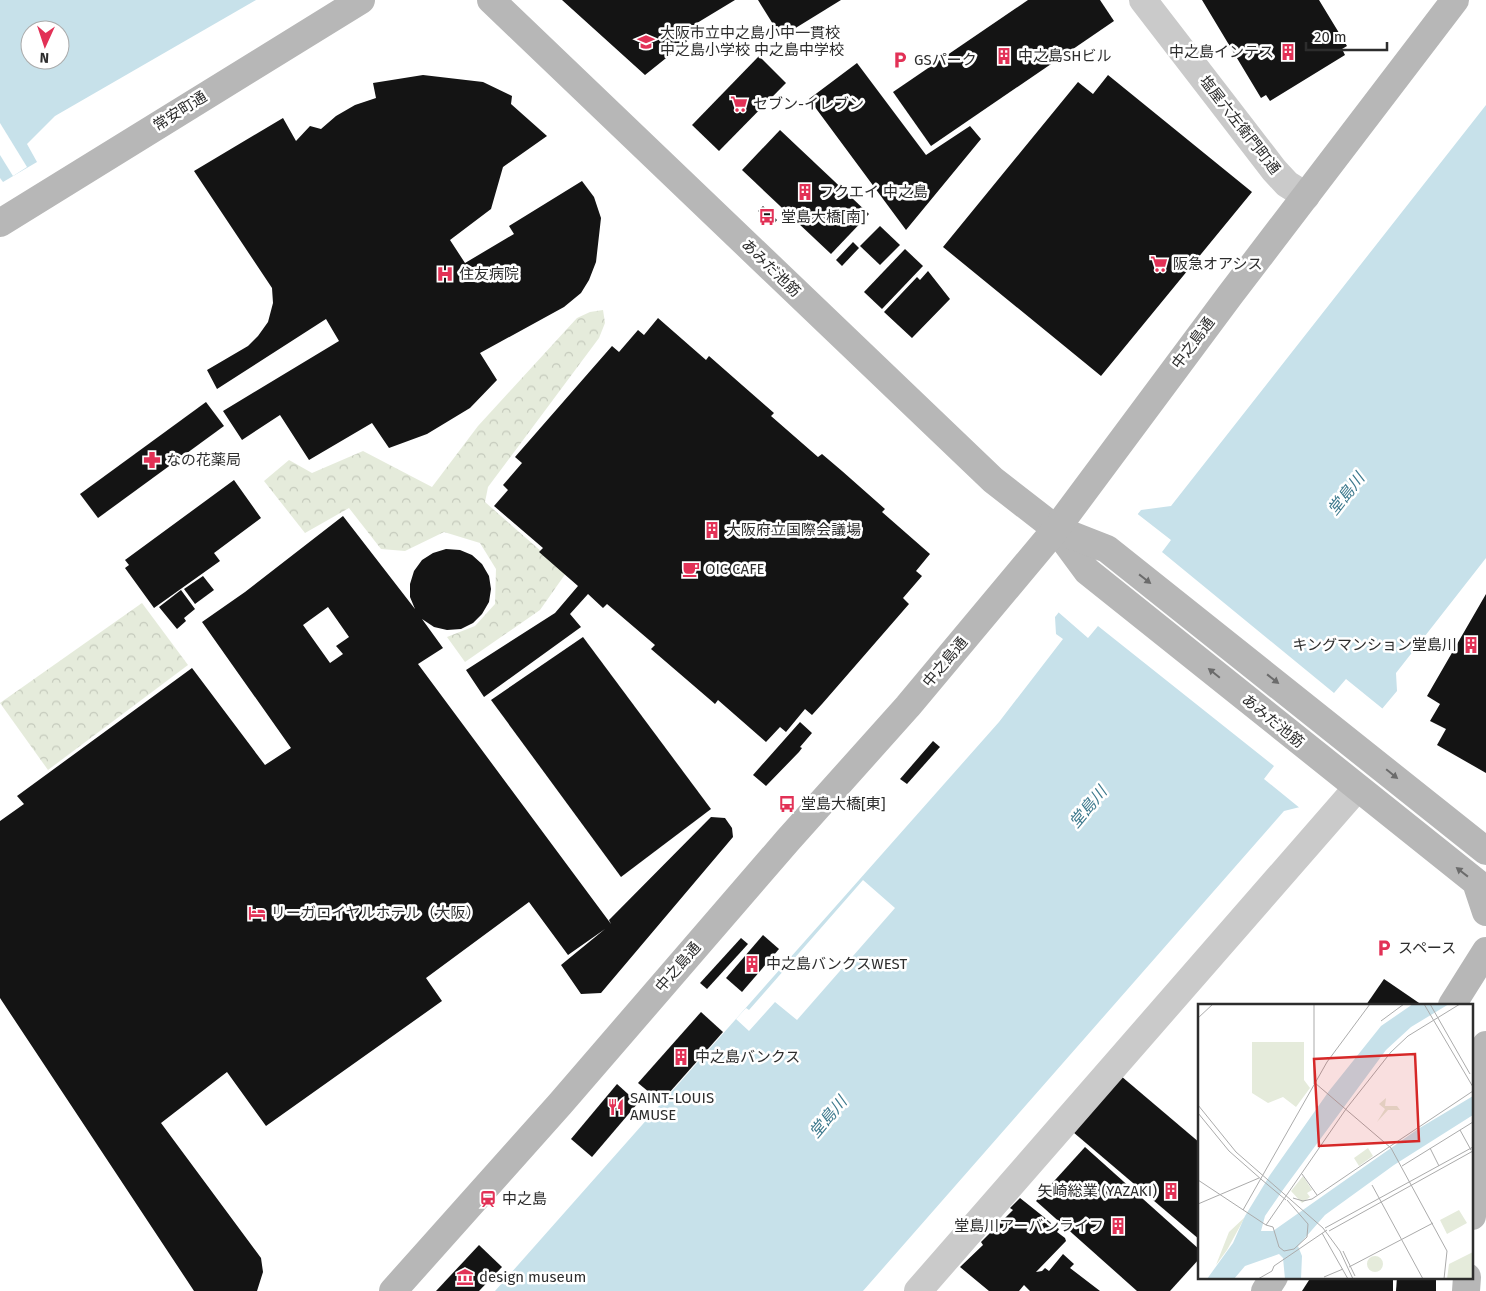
<svg xmlns="http://www.w3.org/2000/svg" width="1486" height="1291" font-family="'Fira Sans','Noto Sans JP',sans-serif">
  <defs>
    <pattern id="forest-crowns" width="20" height="18" patternUnits="userSpaceOnUse" patternTransform="scale(1.25)"><rect width="20" height="18" fill="#e5ebdb"/><path d="M2 6a3 3 0 1 1 6 0M12 15a3 3 0 1 1 6 0" fill="none" stroke="#c5cabc"/></pattern>
  </defs>
  <rect width="100%" height="100%" fill="#fff"/>
  <g fill="url(#forest-crowns)">
    <path d="M603 310 605 323 599 338 488 487 485 502 566 573 540 610 465 662 447 637 475 626 495 604 496 569 480 543 444 532 405 551 381 549 349 508 305 533 264 481 289 460 312 473 363 451 432 487 478 426 577 318 590 312Z"/>
    <path d="M142 603 188 665 48 770 0 703Z"/>
  </g>
  <g fill="#c7e1ea" fill-rule="evenodd">
    <path d="M0 0H256L55 116 27 144 37 162 3 182 0 178ZM30 30H60V60H30Z"/>
    <path d="M1486 105V558L1396 673 1397 691 1300 807 1284 811 863 1291H495L999 722 1063 639 1056 634 1055 617 1141 510 1171 506Z"/>
  </g>
  <g fill="#fff">
    <path d="M0 123 27 167 13 176 0 155Z"/>
    <path d="M1135 512 1171 540 1162 552 1334 693 1346 679 1383 709 1301 809 1264 779 1274 766 1098 626 1088 638 1057 611Z"/>
    <path d="M863 880 895 908 797 1020 775 1002 749 1031 736 1019 746 1008 749 1010Z"/>
  </g>
  <g fill="#141414" fill-rule="evenodd">
    <path d="M562 0H735L697 23 701 30 645 75Z"/>
    <path d="M758 0H841L781 37Z"/>
    <path d="M1028 0H1100L1114 21 931 146 893 92Z"/>
    <path d="M1202 0H1319L1347 46 1342 49 1345 55 1270 101 1266 95 1261 98Z"/>
    <path d="M759 56 786 83 719 151 692 125Z"/>
    <path d="M857 63 926 155 970 126 981 139 906 230 809 99Z"/>
    <path d="M423 75 483 82 512 96 511 104 547 136 503 167 491 209 450 240 465 263 514 234 509 226 582 181 594 197 601 218 596 262 589 280 581 293 564 307 480 353 497 380 470 408 427 434 389 448 372 423 309 460 280 415 242 440 223 411 339 341 326 319 217 389 207 370 248 346 258 336 268 322 273 303 272 288 194 171 283 118 296 141 310 126 321 129 336 116 355 105 376 98 373 83Z"/>
    <path d="M1108 75 1252 192 1101 376 943 247 1078 82 1093 94Z"/>
    <path d="M780 130 869 214 831 254 742 170Z"/>
    <path d="M763 206 777 220 773 225 758 211Z"/>
    <path d="M880 226 900 245 880 265 860 246Z"/>
    <path d="M853 242 859 248 842 266 836 260Z"/>
    <path d="M905 249 923 266 882 309 864 292Z"/>
    <path d="M928 271 950 299 912 338 884 312 917 277 920 280Z"/>
    <path d="M658 318 706 360 709 356 742 385 774 413 771 416 818 457 822 454 842 471 885 509 882 512 930 554 916 571 922 576 903 598 909 604 822 704 812 715 805 709 786 732 780 727 766 742 718 700 715 704 651 649 655 645 607 604 603 608 588 594 570 614 581 627 484 697 466 670 555 613 578 586 539 552 543 548 494 506 508 490 503 485 522 463 515 457 612 346 619 352 638 330 644 335Z"/>
    <path d="M206 402 224 426 98 518 80 494Z"/>
    <path d="M234 480 261 518 214 553 220 561 154 608 125 568 129 565 125 560Z"/>
    <path d="M343 516 415 609 410 597V584L414 571 422 560 433 553 446 549 460 550 472 555 482 564 489 576 491 589 489 602 482 614 473 623 461 629 447 630 434 627 422 619 443 648 418 664 611 924 609 920 711 817 725 818 732 828 733 837 601 993 581 994 561 965 605 929 568 955 529 902 426 978 442 1001 266 1126 227 1072 161 1123 261 1258 263 1272 257 1291H194L0 998V821L24 804 17 796 192 668 265 765 291 748 202 622 245 592ZM328 607 349 637 336 646 343 654 330 663 303 625Z"/>
    <path d="M203 576 214 590 195 604 184 589Z"/>
    <path d="M181 590 195 609 184 618 186 621 177 629 159 607Z"/>
    <path d="M1486 594V773L1437 745 1446 729 1430 721 1440 704 1427 696Z"/>
    <path d="M583 637 711 809 621 877 491 700Z"/>
    <path d="M800 722 812 733 800 747 802 748 799 752 766 786 753 775Z"/>
    <path d="M933 741 940 747 907 784 900 779Z"/>
    <path d="M763 935 779 949 742 992 726 978Z"/>
    <path d="M741 938 748 944 707 989 700 983Z"/>
    <path d="M1384 979 1422 1005H1366Z"/>
    <path d="M701 1012 723 1032 661 1102 638 1083Z"/>
    <path d="M1121 1076 1200 1143V1240L1073 1132Z"/>
    <path d="M617 1084 638 1103 592 1157 571 1139Z"/>
    <path d="M1085 1147 1200 1250V1258L1170 1291H1137L1036 1201Z"/>
    <path d="M1020 1198 1059 1229 1057 1232 1065 1238 1066 1241 1036 1272 1042 1271 1045 1268 1049 1271 1063 1254 1074 1264 1070 1268 1100 1291H1030L1024 1285 1019 1291H989L960 1267 983 1245 981 1242 1013 1210 1010 1208Z"/>
    <path d="M479 1245 502 1267 479 1291H436Z"/>
    <path d="M1311 1277H1393V1291H1302Z"/>
    <path d="M1397 1277H1429L1436 1280V1291H1396Z"/>
  </g>
  <g fill="none" stroke-linecap="round" stroke-linejoin="round">
    <g stroke="#cacaca" stroke-width="28">
      <path d="M1143 0 1274 170 1287 184 1306 196"/>
      <path d="M918 1291 1357 788"/>
    </g>
    <g stroke="#b7b7b7" stroke-width="28">
      <path d="M491 0 993 480 1056 529 1087 571 1476 882 1486 912"/>
      <path d="M0 223 361 0"/>
      <path d="M1056 529 1107 549 1486 851"/>
      <path d="M1452 1005 1486 951"/>
      <path d="M1472 1216 1486 1045"/>
      <path d="M393 1291 560 1104 788 840 908 706 1056 529 1230 295 1455 0"/>
      <path d="M1265 1291 1274 1277"/>
      <path d="M1466 1291 1467 1277"/>
    </g>
  </g>
  <defs><path id="oneway-solid" d="M-6-.8H1V-3.2L6.5 0L1 3.2V.8H-6Z" transform="scale(1.25)"/></defs>
  <g fill="#6b6b6b">
    <use href="#oneway-solid" transform="translate(1145 579) rotate(38)"/>
    <use href="#oneway-solid" transform="translate(1214 673) rotate(-141)"/>
    <use href="#oneway-solid" transform="translate(1273 679) rotate(38)"/>
    <use href="#oneway-solid" transform="translate(1392 774) rotate(39)"/>
    <use href="#oneway-solid" transform="translate(1462 872) rotate(-142)"/>
  </g>
  <defs>
    <g id="school-bare" transform="scale(1.35)"><path d="M0-5L7-2L0 1L-7-2ZM-4 1L0 2.5L4 1V4Q0 6-4 4Z" fill="#e23156" stroke="#fff" stroke-width="2.5" paint-order="stroke"/></g>
    <g id="building-bare" transform="scale(1.35)"><path d="M-4-6H4V6H1V3H-1V6H-4ZM-2.5-4.3h1.7v1.8h-1.7ZM.8-4.3h1.7v1.8H.8ZM-2.5-1h1.7V.8h-1.7ZM.8-1h1.7V.8H.8Z" fill="#e23156" stroke="#fff" stroke-width="2.5" paint-order="stroke"/></g>
    <g id="parking-bare" transform="scale(1.35)"><path d="M-3.5-5.5H1a3.5 3.5 0 0 1 0 7H-1V5.5H-3.5ZM-1-3.4V-.6H.8a1.4 1.4 0 0 0 0-2.8Z" fill="#e23156" stroke="#fff" stroke-width="2.5" paint-order="stroke"/></g>
    <g id="supermarket-bare" transform="scale(1.35)"><path d="M-6-5.5h2.5l.6 2H6L4.5 2H-2.5L-4.4-4H-6ZM-1.5 3.2a1.3 1.3 0 1 0 .1 0ZM3 3.2a1.3 1.3 0 1 0 .1 0Z" fill="#e23156" stroke="#fff" stroke-width="2.5" paint-order="stroke"/></g>
    <g id="bus-bare" transform="scale(1.35)"><path d="M-5-6H5V4H4V6H2V4H-2V6H-4V4H-5ZM-3.5-4V0h7V-4ZM-3.5 1.2v1.5H-2V1.2ZM2 1.2v1.5H3.5V1.2Z" fill="#e23156" stroke="#fff" stroke-width="2.5" paint-order="stroke"/></g>
    <g id="hospital-bare" transform="scale(1.35)"><path d="M-5-5h3v3.5h4V-5h3V5h-3V1.5h-4V5h-3Z" fill="#e23156" stroke="#fff" stroke-width="2.5" paint-order="stroke"/></g>
    <g id="pharmacy-bare" transform="scale(1.35)"><path d="M-2-6h4v4h4v4h-4v4h-4v-4h-4v-4h4Z" fill="#e23156" stroke="#fff" stroke-width="2.5" paint-order="stroke"/></g>
    <g id="cafe-bare" transform="scale(1.35)"><path d="M-5.5-4.5H6V0H3Q3 3.5 0 3.5H-2.5Q-5.5 3.5-5.5 0ZM3-3.2v2h1.7v-2ZM-6 4.5H4V6H-6Z" fill="#e23156" stroke="#fff" stroke-width="2.5" paint-order="stroke"/></g>
    <g id="hotel-bare" transform="scale(1.35)"><path d="M-6-4.5h1.5V1H6V5H4.5V3h-9V5H-6ZM-4 0a1.8 1.8 0 1 1 3.6 0ZM.5 0V-2.5h3Q6-2.5 6 0Z" fill="#e23156" stroke="#fff" stroke-width="2.5" paint-order="stroke"/></g>
    <g id="restaurant-bare" transform="scale(1.35)"><path d="M-5-6h1v4h1v-4h1v4h1v-4h1v5L-1.5 .5V6h-2V.5L-5-1ZM5-6V6H3V1.5H1.5Q1.5-4 5-6Z" fill="#e23156" stroke="#fff" stroke-width="2.5" paint-order="stroke"/></g>
    <g id="station-bare" transform="scale(1.35)"><path d="M-3-6H3Q5-6 5-4V2Q5 4 3 4L4.5 6H3L1.5 4h-3L-3 6H-4.5L-3 4Q-5 4-5 2V-4Q-5-6-3-6ZM-3.5-4v3h7v-3ZM-3.5 1v1.5H-2V1ZM2 1v1.5H3.5V1Z" fill="#e23156" stroke="#fff" stroke-width="2.5" paint-order="stroke"/></g>
    <g id="museum-bare" transform="scale(1.35)"><path d="M0-6L6-3V-2H-6V-3ZM-5-1h2V3h-2ZM-1-1h2V3h-2ZM3-1h2V3H3ZM-6 4H6V6H-6Z" fill="#e23156" stroke="#fff" stroke-width="2.5" paint-order="stroke"/></g>
  </defs>
  <g fill-rule="evenodd">
    <use href="#school-bare" x="646" y="42"/>
    <use href="#building-bare" x="1288" y="52"/>
    <use href="#building-bare" x="1004" y="56"/>
    <use href="#parking-bare" x="900" y="60"/>
    <use href="#supermarket-bare" x="739" y="104"/>
    <use href="#building-bare" x="805" y="192"/>
    <use href="#bus-bare" x="767" y="217"/>
    <use href="#supermarket-bare" x="1159" y="264"/>
    <use href="#hospital-bare" x="445" y="274"/>
    <use href="#pharmacy-bare" x="152" y="460"/>
    <use href="#building-bare" x="712" y="530"/>
    <use href="#cafe-bare" x="691" y="569"/>
    <use href="#building-bare" x="1471" y="645"/>
    <use href="#bus-bare" x="787" y="804"/>
    <use href="#hotel-bare" x="257" y="913"/>
    <use href="#parking-bare" x="1384" y="948"/>
    <use href="#building-bare" x="752" y="964"/>
    <use href="#building-bare" x="681" y="1057"/>
    <use href="#restaurant-bare" x="616" y="1107"/>
    <use href="#building-bare" x="1171" y="1191"/>
    <use href="#station-bare" x="488" y="1199"/>
    <use href="#building-bare" x="1118" y="1226"/>
    <use href="#museum-bare" x="465" y="1277"/>
  </g>
  <g text-anchor="middle" dominant-baseline="central" stroke-width="5" stroke-linejoin="round" paint-order="stroke">
    <g font-size="15" fill="#2d2d2d" stroke="#fff" text-anchor="start">
      <text x="660" y="33">大阪市立中之島小中一貫校<tspan x="660" dy="17">中之島小学校 中之島中学校</tspan></text>
      <text x="1274" y="52" text-anchor="end">中之島インテス</text>
      <text x="1018" y="56">中之島SHビル</text>
      <text x="914" y="60">GSパーク</text>
      <text x="753" y="104">セブン-イレブン</text>
      <text x="819" y="192">フクエイ 中之島</text>
      <text x="781" y="217">堂島大橋[南]</text>
      <text x="1173" y="264">阪急オアシス</text>
      <text x="459" y="274">住友病院</text>
      <text x="166" y="460">なの花薬局</text>
      <text x="726" y="530">大阪府立国際会議場</text>
      <text x="705" y="569">OIC CAFE</text>
      <text x="1457" y="645" text-anchor="end">キングマンション堂島川</text>
      <text x="801" y="804">堂島大橋[東]</text>
      <text x="271" y="913">リーガロイヤルホテル（大阪）</text>
      <text x="1398" y="948">スペース</text>
      <text x="766" y="964">中之島バンクスWEST</text>
      <text x="695" y="1057">中之島バンクス</text>
      <text x="630" y="1098">SAINT-LOUIS<tspan x="630" dy="17">AMUSE</tspan></text>
      <text x="1157" y="1191" text-anchor="end">矢崎総業 (YAZAKI)</text>
      <text x="502" y="1199">中之島</text>
      <text x="1104" y="1226" text-anchor="end">堂島川アーバンライフ</text>
      <text x="479" y="1277">design museum</text>
    </g>
    <g font-size="15" fill="#2d2d2d" stroke="#fff">
      <text transform="translate(180 111) rotate(-32)">常安町通</text>
      <text transform="translate(1240 125) rotate(52)">塩屋六左衛門町通</text>
      <text transform="translate(771 268) rotate(44)">あみだ池筋</text>
      <text transform="translate(1193 343) rotate(-53)">中之島通</text>
      <text transform="translate(945 662) rotate(-50)">中之島通</text>
      <text transform="translate(1273 721) rotate(39)">あみだ池筋</text>
      <text transform="translate(678 967) rotate(-49)">中之島通</text>
    </g>
    <g font-size="16" font-style="italic" fill="#3d798d" stroke="#fff">
      <text transform="translate(1346 494) rotate(-52)">堂島川</text>
      <text transform="translate(1088 807) rotate(-50)">堂島川</text>
      <text transform="translate(828 1117) rotate(-50)">堂島川</text>
    </g>
  </g>
  <g transform="translate(1198 1004)">
    <rect width="275" height="275" fill="#fff"/>
    <path d="M170 144 175 152 161 162 156 154Z" fill="#e5ebdb"/>
    <path d="M54 38H106V76L112 84 98 103 85 93 70 99 54 89ZM188 94 187 102H199L202 106H190L179 118 187 105 181 100ZM105 172 114 186 109 189 112 193 104 199 93 187ZM261 206 269 219 249 230 242 216ZM47 213 29 246 18 261 31 228ZM275 248V275H249L251 260ZM169 260a8 8 0 1 1 16 0a8 8 0 1 1-16 0Z" fill="#e5ebdb"/>
    <path d="M215 0H251L213 23 188 46 87 183 67 212 63 227H75L220 125 275 92V111L196 161 127 211 100 242 104 252 103 275H87L85 254 81 250 47 262 36 275H9L35 239 47 212 72 171 131 87 183 22Z" fill="#c7e1ea"/>
    <path fill="none" stroke="#ababab" stroke-width="1" d="M226 0 275 83M232 0 272 70M0 14 15 0M183 17 206 0M117 79 193 144 249 247 246 275M116 80V0M0 101 38 148 125 224 142 247 155 275M0 109 31 147 64 176M262 126 273 146M232 144 241 162M173 155 275 87M204 162 275 118M104 170 119 191M0 176 68 221M64 176 88 196M174 181 225 275M95 194 105 197 114 195 173 155M0 200 61 174M45 206 129 58 172 0M68 221 148 105 193 48 210 32 262 0M68 221 75 223 81 243 86 247 96 245 109 233 110 220 89 196M127 224 275 143M131 227 275 147M124 229 150 275M145 247 157 272M151 263 235 219M74 267 76 262 129 226M126 273 145 265M60 275 74 267"/>
    <path fill="#d62828" fill-opacity="0.15" stroke="#d62828" stroke-width="2.5" d="M217 50 221 137 121 142 116 55Z"/>
    <rect width="275" height="275" fill="none" stroke="#2d2d2d" stroke-width="2.5"/>
  </g>
  <g transform="translate(45 45) rotate(183)"><circle r="24" fill="#ffffff" stroke="#ababab"/>
  <path d="M0-4L9 19L0 12L-9 19Z" fill="#e23156"/>
  <text y="-8" font-size="14" font-weight="bold" text-anchor="middle" fill="#2d2d2d">N</text>
  </g>
  <path d="M1306 42v8h81v-8" fill="none" stroke="#2d2d2d" stroke-width="2.5"/>
  <text x="1314" y="42" font-size="15" fill="#2d2d2d" stroke="#ffffff" stroke-width="4" paint-order="stroke">20 m</text>
</svg>
